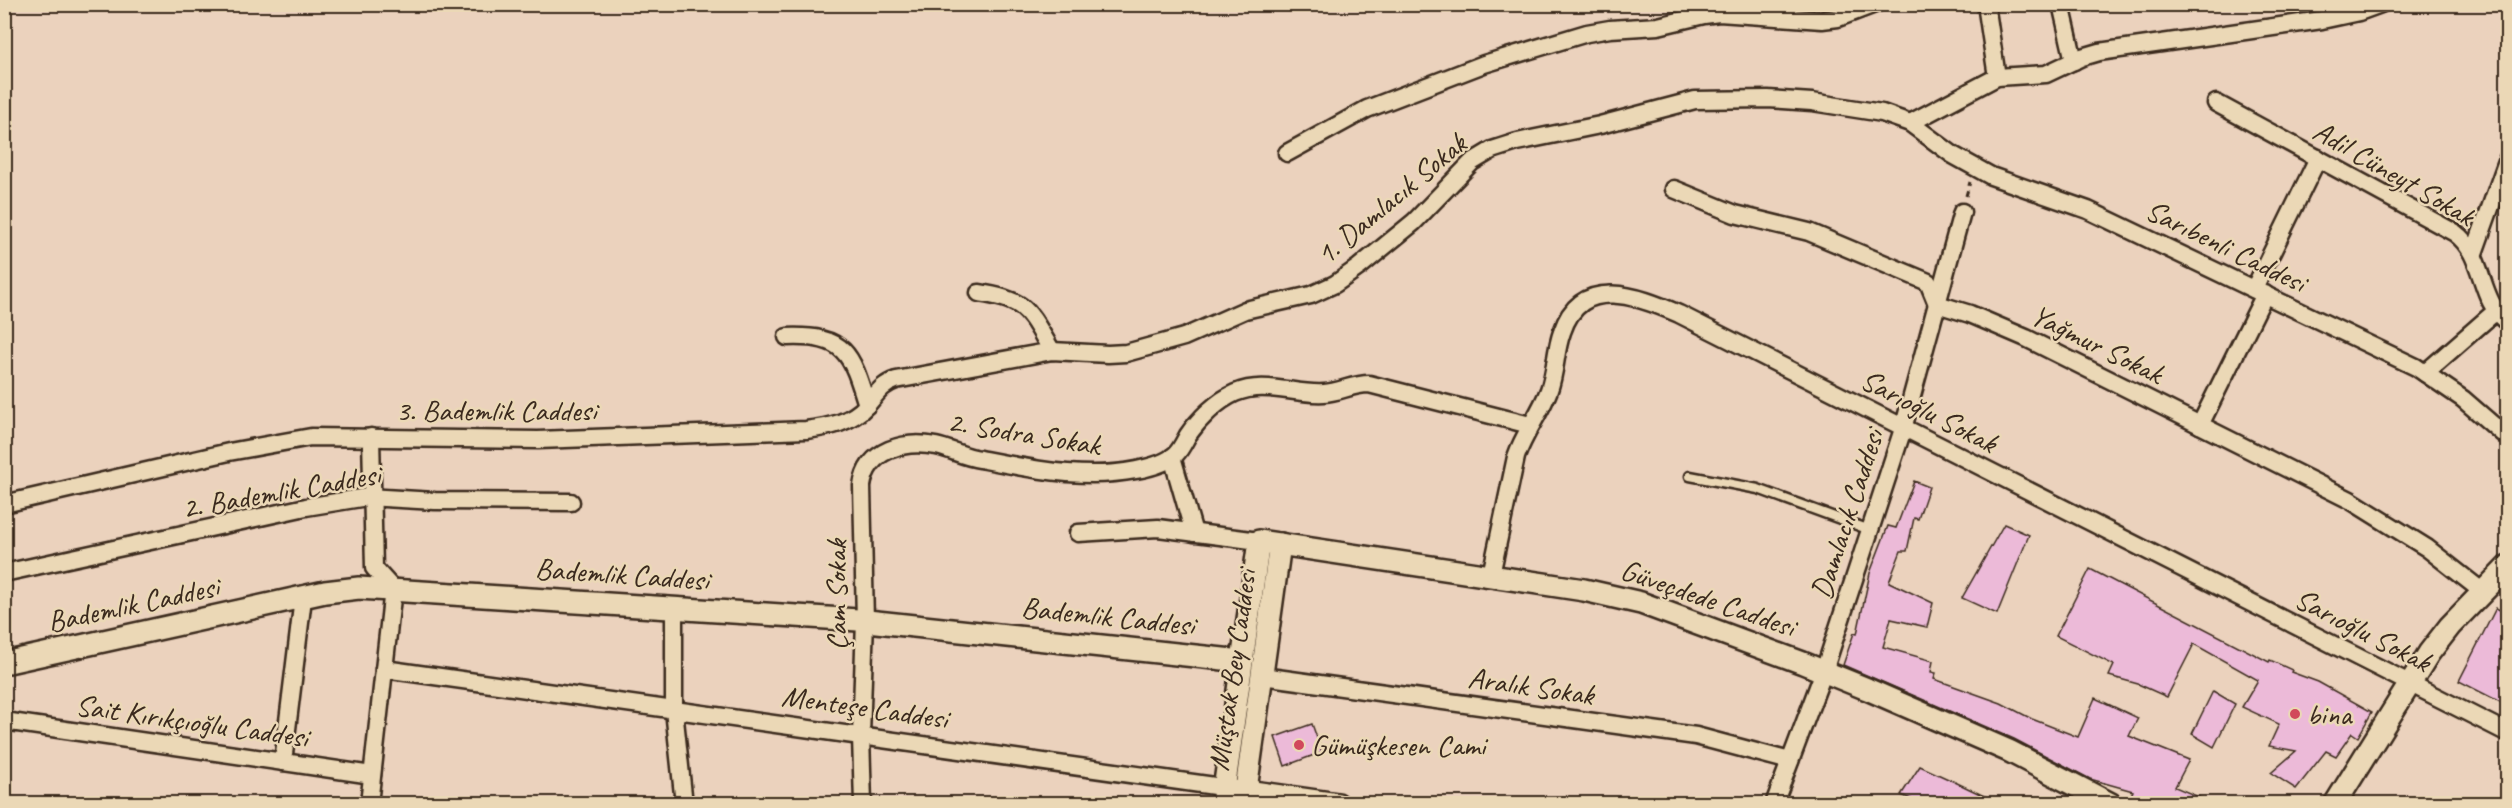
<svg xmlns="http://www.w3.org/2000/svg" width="2512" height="808" font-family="Caveat,sans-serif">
  <rect width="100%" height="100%" fill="#ebd2bd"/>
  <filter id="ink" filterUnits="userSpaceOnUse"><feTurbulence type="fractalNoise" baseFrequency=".0167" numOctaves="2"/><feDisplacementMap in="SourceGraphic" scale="12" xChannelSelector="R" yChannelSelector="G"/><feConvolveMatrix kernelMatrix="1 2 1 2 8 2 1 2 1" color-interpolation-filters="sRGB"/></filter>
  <g filter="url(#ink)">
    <g fill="#ecbad8" stroke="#3b2a1e" stroke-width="1.5">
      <path d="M1914 481 1929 487 1918 519 1914 518 1907 551H1901L1889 582 1933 603 1927 627 1891 619 1883 647 1933 661 1931 672 1936 673 1934 679 2001 703 2032 719 2078 737 2095 698 2138 718 2129 736 2189 760 2175 787 2215 804H2126L2133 791 2090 779 2014 739 1843 665 1854 633 1857 634 1870 573 1888 526 1896 528Z"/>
      <path d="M2004 524 2029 535 1997 614 1962 598Z"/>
      <path d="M2090 569 2269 662 2270 660 2292 670 2291 672 2318 682 2372 712 2358 737 2352 733 2336 756 2326 751 2296 789 2271 773 2296 751 2269 746 2279 724 2242 707 2258 680 2194 644 2167 697 2138 684 2109 676 2114 665 2056 636Z"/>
      <path d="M2496 608 2508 614V706L2459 681Z"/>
      <path d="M2213 691 2235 704 2214 747 2192 734Z"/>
      <path d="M1312 724 1322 752 1285 766 1275 737Z"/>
      <path d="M1920 766 1957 783 2001 804H1923L1901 795Z"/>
    </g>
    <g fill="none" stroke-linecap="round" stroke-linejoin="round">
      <g stroke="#3b2a1e" stroke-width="13">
        <path id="service" d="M1690 476 1758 489 1870 530"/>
      </g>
      <g stroke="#3b2a1e" stroke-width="21">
        <g id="minor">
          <path d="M1986 4 1997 77"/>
          <path d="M2061 4 2074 61"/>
          <path d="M2216 103 2455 233C2486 256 2477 299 2508 323"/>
          <path d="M1910 123 1997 77 2046 74 2082 57 2099 52 2322 20 2359 12 2381 4"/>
          <path d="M1287 153 1367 109 1484 64 1587 33 1610 29 1658 26 1704 15 1719 13 1822 20 1838 18 1875 4"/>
          <path d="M1674 189 1735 214 1809 232 1928 282 1937 304 1970 314 2026 338 2350 500 2427 548 2483 592"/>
          <path d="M2474 253 2508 158"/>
          <path d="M2254 289 2318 158"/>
          <path d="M979 293C1028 300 1028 311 1052 351"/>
          <path d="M787 337C846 335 851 353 867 405"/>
          <path d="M2425 373 2496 311"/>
          <path d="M2200 425 2265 294"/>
          <path d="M1172 457 1194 533"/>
          <path d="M4 504 229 452 311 437 538 440 806 430C829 427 851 423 867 405 877 394 881 385 896 380L1052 351 1108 354 1126 353 1184 337 1245 310 1311 295 1335 284 1359 267 1414 222 1472 162 1492 150 1517 142 1600 125 1695 100 1768 99 1812 102 1882 113 1910 123 1953 155 1991 176 2088 210 2416 367 2463 399 2508 438"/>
          <path d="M1078 533 1158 528 1259 541"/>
          <path d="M4 573 306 507 367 497 435 501 571 502"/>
          <path d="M1491 575 1516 457C1524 433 1540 414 1549 390 1556 371 1555 351 1562 332 1581 274 1638 296 1679 314L2508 733"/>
          <path d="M674 607V710L684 804"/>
          <path d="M384 669 1236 789"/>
          <path d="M1262 676 1696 736 1790 761"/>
          <path d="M4 721 372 775"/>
          <path d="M283 762 303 598"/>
          <path d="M369 804 393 589 374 568 371 437"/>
          <path d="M863 804 861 736 865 621 862 486C867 449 905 440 936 446 951 449 964 457 980 459 1016 466 1055 474 1093 474 1114 474 1160 470 1176 454 1181 449 1184 442 1188 435 1199 419 1217 401 1235 393 1264 380 1294 395 1324 393 1340 392 1353 384 1369 384L1530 425"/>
          <path d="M1774 804 1824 671 1903 429 1962 212"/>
        </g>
      </g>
      <g stroke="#3b2a1e" stroke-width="26">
        <g id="tertiary">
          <path d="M4 663 325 592 359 588 858 620 1242 661"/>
          <path d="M1246 791 1338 804"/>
          <path d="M1222 804 1259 541 1584 590 1641 603 1803 663 1867 689 2009 751 2111 804"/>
          <path d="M1244 804 1280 544"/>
          <path d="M2335 804 2429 653 2450 626 2508 566"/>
        </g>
      </g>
      <path stroke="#3b2a1e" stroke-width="3" stroke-dasharray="6 4.5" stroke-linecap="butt" d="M1966 196 1970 182"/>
      <use href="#service" stroke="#ebd8b6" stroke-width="8"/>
      <use href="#minor" stroke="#ebd8b6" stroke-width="16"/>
      <use href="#tertiary" stroke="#ebd8b6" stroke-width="21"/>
    </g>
  </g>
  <g fill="#d1495b" stroke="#ebd8b6" stroke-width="2">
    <circle cx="2295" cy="714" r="6"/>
    <circle cx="1299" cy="745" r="6"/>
  </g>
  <g text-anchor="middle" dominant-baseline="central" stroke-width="5" stroke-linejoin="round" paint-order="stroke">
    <g font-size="30" fill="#3b2a1e" stroke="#ebd8b6">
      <text transform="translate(2394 173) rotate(30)">Adil Cüneyt Sokak</text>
      <text transform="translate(1391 199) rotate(-40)">1. Damlacık Sokak</text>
      <text transform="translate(2226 246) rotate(26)">Sarıbenli Caddesi</text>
      <text transform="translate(2097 344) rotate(26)">Yağmur Sokak</text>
      <text x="496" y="410">3. Bademlik Caddesi</text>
      <text transform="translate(1929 411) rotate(27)">Sarıoğlu Sokak</text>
      <text transform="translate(1024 433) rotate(9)">2. Sodra Sokak</text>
      <text transform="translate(281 491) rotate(-10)">2. Bademlik Caddesi</text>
      <text transform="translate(1847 514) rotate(-72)">Damlacık Caddesi</text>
      <text transform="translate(622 574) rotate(4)">Bademlik Caddesi</text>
      <text transform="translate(836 595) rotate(-90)">Çam Sokak</text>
      <text transform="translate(1708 598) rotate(19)">Güveçdede Caddesi</text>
      <text transform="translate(133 604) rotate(-12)">Bademlik Caddesi</text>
      <text transform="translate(1108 616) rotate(6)">Bademlik Caddesi</text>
      <text transform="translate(2363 630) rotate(27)">Sarıoğlu Sokak</text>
      <text transform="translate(1232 670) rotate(-82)">Müştak Bey Caddesi</text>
      <text transform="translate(1531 686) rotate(8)">Aralık Sokak</text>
      <text transform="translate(865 707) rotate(8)">Menteşe Caddesi</text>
      <text transform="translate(192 721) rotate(8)">Sait Kırıkçıoğlu Caddesi</text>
    </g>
    <g font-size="30" fill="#3b2a1e" stroke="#ebd8b6" text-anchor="start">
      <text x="2307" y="714">bina</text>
      <text x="1311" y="745">Gümüşkesen Cami</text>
    </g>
  </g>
  <rect width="2512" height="808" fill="none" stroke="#ebd8b6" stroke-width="24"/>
  <rect x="12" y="12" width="2488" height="784" fill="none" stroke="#3b2a1e" stroke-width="2" filter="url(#ink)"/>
</svg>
